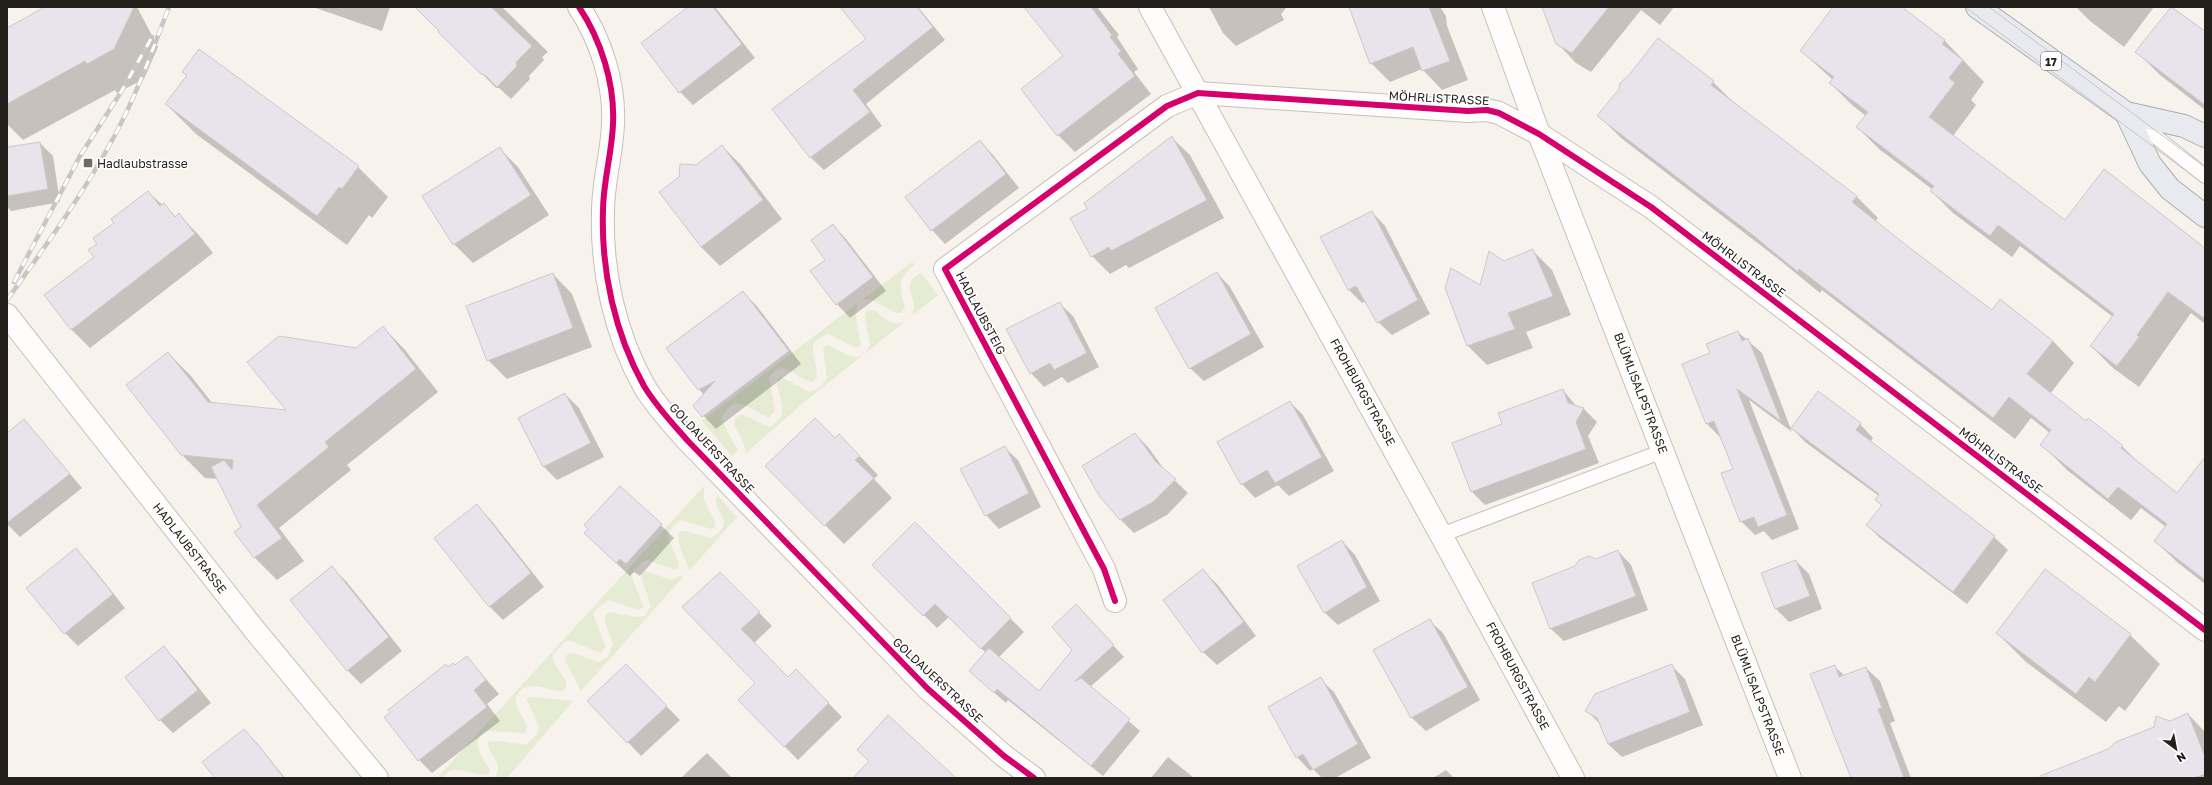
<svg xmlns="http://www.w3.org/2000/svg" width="2212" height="785" font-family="'Golos Text',sans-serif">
<rect width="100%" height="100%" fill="#f8f2ec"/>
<g fill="#e5ecd3">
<path d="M912,262L915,265C897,276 899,289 905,307L901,313C892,314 884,305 876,302C846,289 858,330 861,344L858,347H854L829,334C801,343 818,358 817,378L812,382C795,380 783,354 769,378L775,411L769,418L746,406L735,403L727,409L721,419L738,451L732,456L730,454L702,421Z"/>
<path d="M921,273L938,295L803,403L745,454C747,440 734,432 734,419L742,414L769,427C792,417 778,399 777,380L781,377L810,392L821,387L827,378L823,348L828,345C844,352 860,368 870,345L865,317L866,311L874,310C885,318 895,330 908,319C913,315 914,310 914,305C913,298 908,290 910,283C911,278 917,275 921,273Z"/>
<path d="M704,486V500L715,523V527L711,529L681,520L675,524L667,535L679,564L678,568L675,570L647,560L641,563L631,575L643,605L642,608L638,610L609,600L599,607L593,614L605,645L604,650L600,653L574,642L566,641C562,645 557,649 554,654C548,665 572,679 565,689L560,691C551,690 542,686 533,686C528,686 525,687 521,690C505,705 532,718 525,733L488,731C468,740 482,756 490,770L489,773C480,779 462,766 449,771L443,778H437Z"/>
<path d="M717,495L737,517L689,571C687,560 673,540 681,531H685L711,538C740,520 710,513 717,495Z"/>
<polygon points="646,571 672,580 682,575 683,577 581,691 565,660 566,655 573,653 598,662 608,657 613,643 605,622 605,616 609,612 637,617 645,616 651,606 642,580 642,574"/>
<path d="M531,697L573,701L507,778H494C506,764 487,756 488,742L498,741L526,745L537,734L539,727L527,700V698Z"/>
</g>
<g fill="#0003">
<polygon points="48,7 137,7 158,47 144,79 117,93 115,90 23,140 7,124 7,31"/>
<polygon points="313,7 390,7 382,31"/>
<polygon points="440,7 502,7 548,52 542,57 544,60 529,76 530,79 511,99 499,88 496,88 428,19"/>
<polygon points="690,7 715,7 755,58 693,105 680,92"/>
<polygon points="842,7 918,7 945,40 866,104 882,126 824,170 810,157 867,39"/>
<polygon points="1025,7 1097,7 1119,35 1117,37 1138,69 1134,72 1151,94 1075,152 1058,135 1064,57"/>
<polygon points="1209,7 1287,7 1281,14 1284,20 1236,46 1223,33"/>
<polygon points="1362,7 1440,7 1446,16 1447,26 1468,80 1442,90 1422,69 1390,82 1371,63"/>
<polygon points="1543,7 1674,7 1660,25 1641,10 1591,72 1576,63 1557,43"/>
<polygon points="1834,7 1900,7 1945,41 1984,82 1971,100 1976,105 1953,136 2066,222 2205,250 2205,324 2191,313 2139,387 2113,368 2091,346 2113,317 2020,246 2012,257 1953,213 1931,191 1933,190 1879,149 1857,127 1866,116 1852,105 1830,83 1833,80 1801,51"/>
<polygon points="2076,7 2154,7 2124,47 2090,21"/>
<polygon points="2172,7 2205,32 2205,110 2160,75 2137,52"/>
<polygon points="200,51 358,167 388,197 372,218 369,215 347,245 196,134 166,104 188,76"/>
<polygon points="1713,82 1735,104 1856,196 1878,218 1875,222 1992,311 2053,341 2074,363 2050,394 2086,422 2122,446 2142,466 2177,494 2205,458 2205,584 2177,562 2155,541 2166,527 2141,508 2131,520 2067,470 2041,444 2050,433 2031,418 2015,439 1822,290 1820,293 1777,258 1621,138 1599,116"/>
<polygon points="1172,138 1190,155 1224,218 1129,268 1126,265 1110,274 1092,256 1088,210"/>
<polygon points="980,141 993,155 1019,188 945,244 932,230"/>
<polygon points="40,143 53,156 60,202 11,211 7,207 7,148"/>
<polygon points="722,146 741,165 782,219 720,266 701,247 680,177"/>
<polygon points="499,148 518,167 549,215 473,263 454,244 423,197"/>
<polygon points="148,192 176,217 179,215 198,234 213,253 90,348 71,329 99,244 115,223"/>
<polygon points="1372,212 1385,226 1430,314 1392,335 1378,322 1366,301 1362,303 1349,290 1322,238"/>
<polygon points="833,225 846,239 886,291 850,318 837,304 812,271 827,260"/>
<polygon points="1533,251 1552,270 1571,315 1526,332 1533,348 1487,365 1468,346 1446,288 1480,286 1503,262"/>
<polygon points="1217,273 1230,287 1264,347 1204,381 1190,368"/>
<polygon points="553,274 572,294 592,347 507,379 488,360"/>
<polygon points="742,292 756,305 801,364 716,429 694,406 704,395 699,389"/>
<polygon points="1059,303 1073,316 1099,367 1068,383 1062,377 1044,387 1031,373"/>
<polygon points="383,327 405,350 438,392 347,465 351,470 279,528 304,561 277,580 255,558 235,532 243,527 218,479 205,478 182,455 168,353 191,376 213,404 288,411"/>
<polygon points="1738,332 1762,353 1792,432 1749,400 1799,529 1772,540 1764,531 1755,535 1741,521 1734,469 1721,436 1720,437 1706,423 1711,354"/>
<polygon points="1563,390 1577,407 1583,408 1597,422 1588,436 1599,463 1485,505 1472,492 1453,443 1503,424"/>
<polygon points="565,394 579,408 604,457 557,480 544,467 519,418"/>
<polygon points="1290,402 1303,415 1334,471 1289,496 1278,485 1255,498 1242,484"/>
<polygon points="24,420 82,488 20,537 7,524 7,434"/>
<polygon points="1860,424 1873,438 1870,442 1994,537 2008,550 1967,604 1880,538 1867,525 1882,506 1876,500 1879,496 1805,442 1792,428"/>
<polygon points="1135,434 1148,447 1166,472 1188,493 1167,515 1134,533 1120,519"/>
<polygon points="835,439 858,454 878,475 874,479 892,498 844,544 825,525"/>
<polygon points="1004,447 1018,460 1041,507 999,529 986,515"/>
<polygon points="477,506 490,519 544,587 503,620 489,606"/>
<polygon points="915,524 1024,632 999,657 1039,692 1073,650 1087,617 1124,657 1090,687 1140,731 1103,776 1008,700 1006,703 981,681 986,653 949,617 937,628 873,565"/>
<polygon points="661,525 674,538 640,576 634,572 630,576 599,547"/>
<polygon points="1342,541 1355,555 1380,601 1338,625 1324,612"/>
<polygon points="76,549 89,563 125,608 78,646 65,633"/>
<polygon points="1618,551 1631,565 1648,610 1564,641 1550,628 1595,560"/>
<polygon points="1796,561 1809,574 1822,609 1789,622 1776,609 1762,574"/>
<polygon points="332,568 346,581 402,651 361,684 347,670"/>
<polygon points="1203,571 1217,584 1256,636 1217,665 1203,652 1164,600"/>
<polygon points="720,573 772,626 754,643 789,678 796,670 842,717 798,760 739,700 756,683"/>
<polygon points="1429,620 1443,633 1480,700 1426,731 1412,718 1375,650"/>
<polygon points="1997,633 2130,635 2160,664 2125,711 2119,706 2106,722 2026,662"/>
<polygon points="164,648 177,661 211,703 173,733 160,720"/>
<polygon points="467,657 499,694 487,704 500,721 432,773 419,760 448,668 455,667"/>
<polygon points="626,665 680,720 641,756 589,701"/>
<polygon points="1671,665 1685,679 1703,725 1622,757 1608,744 1600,724 1586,710"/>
<polygon points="1834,666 1845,676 1866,668 1880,681 1895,721 1890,723 1911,778 1849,778 1852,777"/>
<polygon points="1320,679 1334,692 1371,758 1335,778 1322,778 1313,769 1310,771 1297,757 1269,707"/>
<polygon points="2188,714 2205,732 2205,778 2088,778 2108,750"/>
<polygon points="244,730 257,743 285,778 216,778"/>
<polygon points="707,753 732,778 681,778"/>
<polygon points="1168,757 1194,778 1151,778"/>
<polygon points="1446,770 1454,778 1433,778"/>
</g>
<g fill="#e9e3eb" stroke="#cdc9c9">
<polygon points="45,7 134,7 114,49 87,64 85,61 7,104 7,28"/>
<polygon points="415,7 491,7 532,46 516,62 517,66 497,87 485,75 481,74 439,33 438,30"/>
<polygon points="688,7 713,7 742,44 679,93 641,43"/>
<polygon points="840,7 917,7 933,27 853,90 870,112 810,158 772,109 866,39"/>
<polygon points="1024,7 1091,7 1112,35 1110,37 1121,51 1118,54 1135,76 1057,136 1021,89 1063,56"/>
<polygon points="1349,7 1429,7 1450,61 1422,71 1413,47 1370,64"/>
<polygon points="1542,7 1609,7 1572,53 1556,44"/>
<polygon points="1833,7 1902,7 1945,40 1942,44 1963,60 1949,78 1955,83 1929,117 2065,220 2104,169 2205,248 2205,319 2168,292 2137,335 2139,337 2117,366 2090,346 2114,314 1998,225 1990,236 1930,191 1934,186 1856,127 1868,112 1829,83 1834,77 1800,51"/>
<polygon points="2171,7 2205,31 2205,105 2135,52"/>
<polygon points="1658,38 1714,81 1711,85 1857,196 1852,202 1906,245 1992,310 2000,299 2053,341 2027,374 2086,421 2088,418 2106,432 2123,446 2121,448 2177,493 2205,457 2205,580 2154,541 2167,524 2118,487 2108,499 2044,448 2040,445 2051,430 2009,397 1993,418 1799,269 1798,272 1754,236 1597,116 1619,89 1620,83 1629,75"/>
<polygon points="199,49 359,166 342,189 339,187 317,216 165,104 187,75 182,72"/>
<polygon points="1172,136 1207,200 1111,251 1109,247 1091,257 1070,218 1087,209 1084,203"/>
<polygon points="980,140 1006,174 931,231 905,197"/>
<polygon points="40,142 48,189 7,196 7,147"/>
<polygon points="722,145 763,200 701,247 659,192 679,177 680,164 696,165"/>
<polygon points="500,147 531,195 453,245 422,196"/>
<polygon points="148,191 160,206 164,203 175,217 179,213 195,234 71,330 44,295 94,257 88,250 97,244 93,238 114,223 111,219"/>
<polygon points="1372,211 1418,300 1377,323 1356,286 1348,290 1320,237"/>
<polygon points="833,224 873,277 836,305 810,271 825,260 811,240"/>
<polygon points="1533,249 1553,296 1508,313 1515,329 1467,346 1445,288 1451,268 1480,285 1489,251 1504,261"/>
<polygon points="1217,272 1251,334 1189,369 1155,308"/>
<polygon points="553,273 573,328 487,361 466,306"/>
<polygon points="743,291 789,351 702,417 693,406 715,381 698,390 666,348"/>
<polygon points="1060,302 1087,353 1054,370 1050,363 1030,374 1006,329"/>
<polygon points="383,326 416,369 325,442 329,447 257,505 282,538 254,558 234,532 241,527 211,467 224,460 232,470 233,460 181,455 126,385 168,352 208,402 286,410 247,362 279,336 356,348"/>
<polygon points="1738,331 1742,341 1748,338 1781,421 1737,389 1787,515 1758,527 1754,517 1740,522 1721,473 1733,469 1714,421 1706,424 1682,364 1710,353 1706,344"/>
<polygon points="1563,389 1568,403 1584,408 1576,422 1586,449 1471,492 1452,443 1502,424 1498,413"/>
<polygon points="1818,391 1861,423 1856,430 1995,536 1953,592 1866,525 1882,505 1875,500 1879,494 1791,428"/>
<polygon points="565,393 591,443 543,467 518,418"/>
<polygon points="1290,401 1322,457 1275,483 1267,470 1241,485 1217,442"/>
<polygon points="815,418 835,438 839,434 860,456 855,460 874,478 824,526 765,466"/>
<polygon points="24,419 70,474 7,523 7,433"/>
<polygon points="1135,433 1156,462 1176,479 1153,502 1120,520 1100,497 1082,466"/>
<polygon points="1005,446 1029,493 985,516 960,469"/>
<polygon points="620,486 662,524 626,564 620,559 616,563 584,533 588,529 584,525"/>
<polygon points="477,504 531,573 489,607 434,538"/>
<polygon points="915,522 1011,618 981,649 935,604 923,616 872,565"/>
<polygon points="1342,540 1367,587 1324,613 1297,566"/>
<polygon points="76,548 113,594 64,634 26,588"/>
<polygon points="1618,550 1636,596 1550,629 1532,583 1575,566 1579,560 1589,556 1596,559"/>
<polygon points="1796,560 1810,596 1775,609 1761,573"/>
<polygon points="332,566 389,637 347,671 290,600"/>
<polygon points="1203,569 1244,622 1202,653 1163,600"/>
<polygon points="2045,569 2131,634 2095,682 2089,677 2076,694 1996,633"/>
<polygon points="720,572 760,612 741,629 788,677 796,669 829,703 784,747 738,700 755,683 682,607"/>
<polygon points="1076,604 1114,645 1074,682 1081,678 1130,719 1091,766 997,689 994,693 969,671 989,648 1039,691 1072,650 1052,627"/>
<polygon points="1430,619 1468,687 1411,718 1373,650"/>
<polygon points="164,646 198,690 159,721 125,677"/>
<polygon points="467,656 486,680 474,690 487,707 418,761 384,717 390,713 388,710 446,664 448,667 453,663 455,665"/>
<polygon points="626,664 667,706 627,743 587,701"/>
<polygon points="1672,664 1690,712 1608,744 1597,718 1585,711 1595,694"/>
<polygon points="1835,665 1839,677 1866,667 1882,708 1878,709 1904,778 1851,778 1810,674"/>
<polygon points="1321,677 1358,744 1313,770 1303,754 1296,758 1268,707"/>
<polygon points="2188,713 2205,757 2205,774 2194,778 2040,778 2040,776 2108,749 2116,742 2154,727 2156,716 2170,721"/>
<polygon points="888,715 916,741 956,778 853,778 869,761 857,750"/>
<polygon points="244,729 262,750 284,778 215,778 202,762"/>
</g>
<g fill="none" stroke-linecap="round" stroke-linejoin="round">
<defs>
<g id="service">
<polyline points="2131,117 2205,176"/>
<polyline points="1441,535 1663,451"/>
</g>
<g id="minor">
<path d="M579,7C601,40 615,84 613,124C612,153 603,182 603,211C601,271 615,334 644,386C656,406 672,423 687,440L928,689L1004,756L1034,778"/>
<polyline points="1150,7 1441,535 1573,778"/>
<polyline points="1493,7 1539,134 1790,778"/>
<polyline points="7,315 253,628 377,778"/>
<polyline points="1115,601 1104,569 945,269 1167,106 1198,93 1468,111 1487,110 1499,113 1539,134 1651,207 2205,630"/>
</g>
<g id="primary">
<polyline points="1977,7 2126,113 2184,126 2205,136"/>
<polyline points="2126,113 2150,164 2170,189 2205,216"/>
</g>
</defs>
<use href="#service" stroke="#c5c0bc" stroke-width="16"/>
<use href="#minor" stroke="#c5c0bc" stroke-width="24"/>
<use href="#primary" stroke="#acacb4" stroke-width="24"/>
<use href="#service" stroke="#fefdfc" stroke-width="14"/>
<use href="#minor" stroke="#fefdfc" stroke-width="22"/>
<use href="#primary" stroke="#e9eaef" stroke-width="22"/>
<g stroke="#c8c6c5" stroke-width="1">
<polyline points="1965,7 2205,185"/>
<polyline points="1989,7 2205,167"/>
</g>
<defs>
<g id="rail">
<polyline points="14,282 80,156 121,92 152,37"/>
<path d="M7,300C45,247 84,193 115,135C137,94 152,51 169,7"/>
</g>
</defs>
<use href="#rail" stroke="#c8c6c5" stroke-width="4.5"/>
<use href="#rail" stroke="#fff" stroke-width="3" stroke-dasharray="9" stroke-linecap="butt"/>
<defs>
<g id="cycleway">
<path d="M579,7C601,40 615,84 613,124C612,153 603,182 603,211C601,271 615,334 644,386C656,406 672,423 687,440L928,689L1004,756L1034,778"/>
<polyline points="1115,601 1104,569 945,269 1167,106 1198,93 1468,111 1487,110 1499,113 1539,134 1651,207 2205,630"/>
</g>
</defs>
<use href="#cycleway" stroke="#fff" stroke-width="8"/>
<use href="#cycleway" stroke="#d6006c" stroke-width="6"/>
</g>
<rect fill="#6e6964" stroke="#fff" stroke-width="1.5" x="83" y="158" width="10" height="10" rx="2"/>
<g text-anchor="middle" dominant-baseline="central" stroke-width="3" stroke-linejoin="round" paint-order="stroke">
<rect fill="#fff" stroke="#65625f" stroke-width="1" x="2041" y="52" width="20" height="18" rx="3"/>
<g font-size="11" font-weight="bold" fill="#231f1b">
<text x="2051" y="61">17</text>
</g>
<g font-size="12" fill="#231f1b" stroke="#fff">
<text transform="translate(1439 98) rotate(3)">MÖHRLISTRASSE</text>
<text transform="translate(1744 264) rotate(37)">MÖHRLISTRASSE</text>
<text transform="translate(981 313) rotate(62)">HADLAUBSTEIG</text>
<text transform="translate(1363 392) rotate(61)">FROHBURGSTRASSE</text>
<text transform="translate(1641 393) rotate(69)">BLÜMLISALPSTRASSE</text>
<text transform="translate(712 448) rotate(47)">GOLDAUERSTRASSE</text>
<text transform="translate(2001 460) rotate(37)">MÖHRLISTRASSE</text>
<text transform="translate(190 548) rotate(52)">HADLAUBSTRASSE</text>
<text transform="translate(1518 676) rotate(62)">FROHBURGSTRASSE</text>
<text transform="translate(938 680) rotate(43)">GOLDAUERSTRASSE</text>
<text transform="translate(1758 695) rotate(69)">BLÜMLISALPSTRASSE</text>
</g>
<g font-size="12" fill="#231f1b" stroke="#fff" text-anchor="start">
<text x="97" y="163">Hadlaubstrasse</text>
</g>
</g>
<rect width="2212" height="785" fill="none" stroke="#231f1b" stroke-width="16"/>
<g transform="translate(2176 749) rotate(148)" stroke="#ffffff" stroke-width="3" paint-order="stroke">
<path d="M0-3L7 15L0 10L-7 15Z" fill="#231f1b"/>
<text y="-6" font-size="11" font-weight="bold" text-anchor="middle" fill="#231f1b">N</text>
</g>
</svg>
